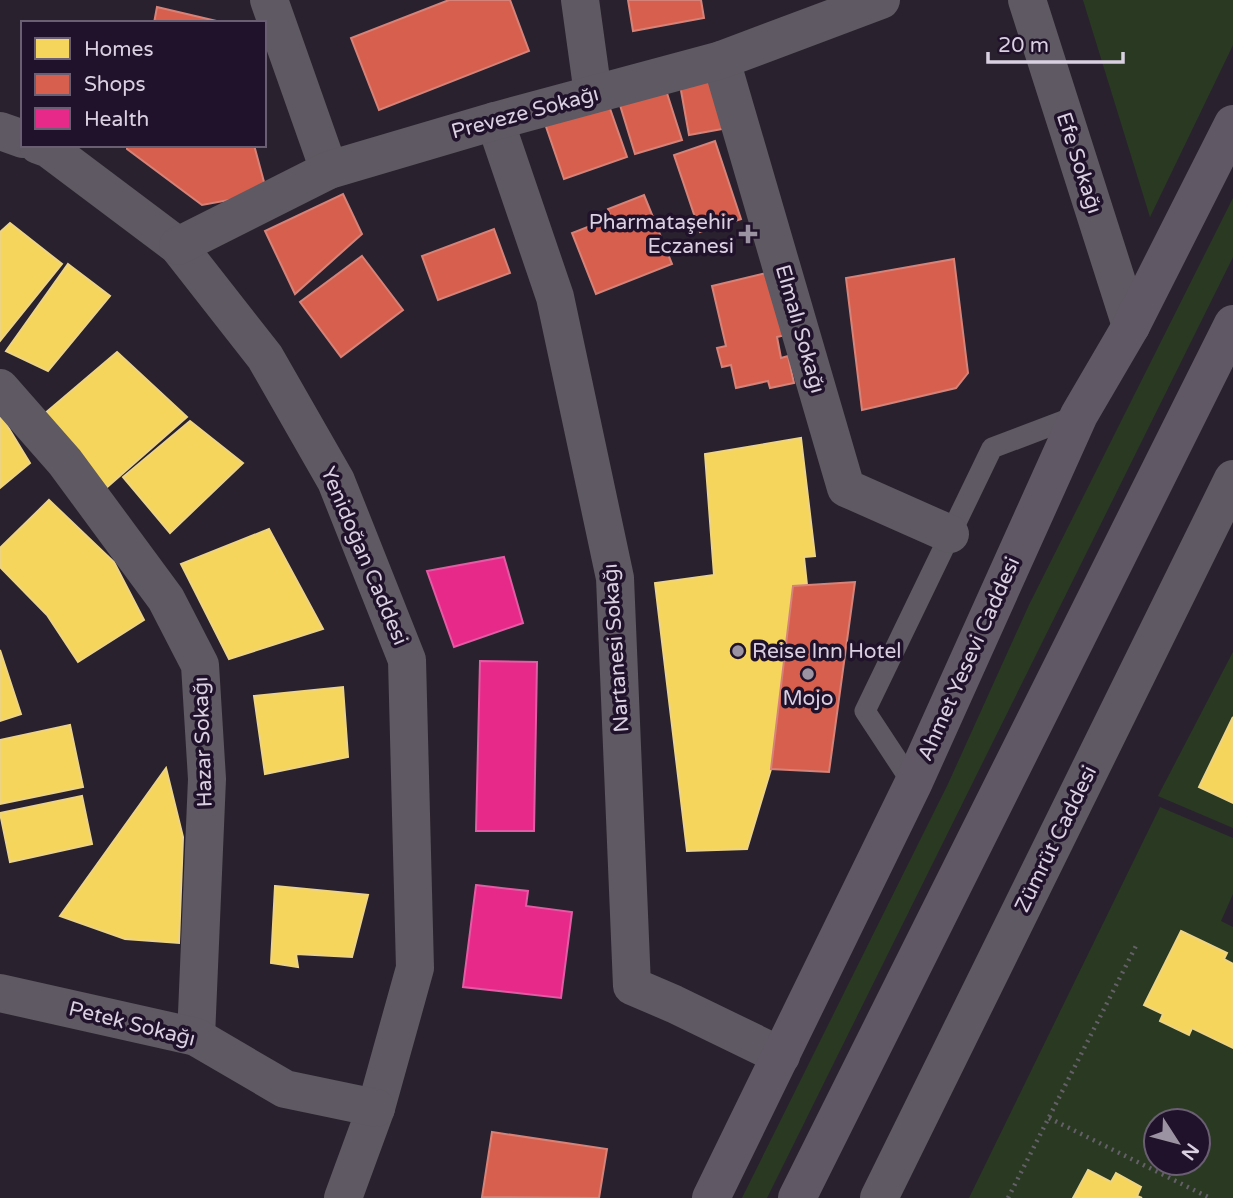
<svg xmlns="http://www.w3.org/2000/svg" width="1233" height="1198" font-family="'Varela Round',sans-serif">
<rect width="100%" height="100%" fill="#29222e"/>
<g fill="#2a3a22" fill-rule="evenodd">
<polygon points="1083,0 1233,0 1233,45 1150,217"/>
<polygon points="1233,198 1233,257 767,1198 742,1198 948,784 1029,605"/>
<polygon points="1233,652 1233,828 1158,796"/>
<path d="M1160,807L1233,838V894L1221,921L1233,927V1198H969ZM1156,1121H1198V1163H1156Z"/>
</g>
<g fill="#f6d55c" stroke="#edd484" stroke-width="2">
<polygon points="10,223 62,264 0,341 0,232"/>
<polygon points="68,264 110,296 48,371 6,351"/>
<polygon points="117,352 187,417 106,488 44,414"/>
<polygon points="0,414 30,463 0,488"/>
<polygon points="190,421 243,463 170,533 123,477"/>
<polygon points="801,438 815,556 804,557 807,585 793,586 771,769 747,849 687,851 655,583 714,575 705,454"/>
<polygon points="49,500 114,562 144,620 78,662 47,615 0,567 0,548"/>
<polygon points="269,529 323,629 229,659 181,564"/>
<polygon points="0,650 21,714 0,721"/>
<polygon points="343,687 348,757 265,774 254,696"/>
<polygon points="1233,717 1233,803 1199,787"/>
<polygon points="70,725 83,787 0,804 0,740"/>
<polygon points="166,768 183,837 179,943 125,939 60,916"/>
<polygon points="82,796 92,844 10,862 0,813"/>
<polygon points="275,886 368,895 352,957 296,954 298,967 271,963"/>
<polygon points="1181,931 1227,953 1224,959 1233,964 1233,1048 1192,1028 1189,1035 1160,1021 1163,1014 1144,1005"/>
<polygon points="1088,1170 1111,1182 1116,1173 1141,1187 1137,1196 1142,1198 1073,1198"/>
</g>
<g fill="#d6604d" stroke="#d78279" stroke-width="2">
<polygon points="449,0 510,0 529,51 379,110 351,38"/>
<polygon points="628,0 701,0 704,18 633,31"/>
<polygon points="157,7 225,23 154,23"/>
<polygon points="719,77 728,128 689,135 680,85"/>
<polygon points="665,87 682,140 635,154 619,102"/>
<polygon points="607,100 627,157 564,179 544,121"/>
<polygon points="715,141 741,219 700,232 674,155"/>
<polygon points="127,145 254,145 267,193 202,205 127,149"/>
<polygon points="343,194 362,234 295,294 265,231"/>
<polygon points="644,195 672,264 596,294 572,233 611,218 608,209"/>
<polygon points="494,229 510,273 438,300 422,256"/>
<polygon points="362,256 403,310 341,357 300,302"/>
<polygon points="954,259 968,373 956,388 862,410 846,278"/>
<polygon points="779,270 794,333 777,337 781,358 788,356 794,383 770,388 768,381 736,388 731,365 722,367 717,348 726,346 712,286"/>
<polygon points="855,582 829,772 771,769 793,586"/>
<polygon points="492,1132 607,1149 599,1198 482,1197"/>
</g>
<g fill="#e7298a" stroke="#e35ba4" stroke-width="2">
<polygon points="504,557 523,623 454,647 427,571"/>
<polygon points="480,661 537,662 534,831 476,831"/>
<polygon points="476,885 528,891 526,906 572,912 561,998 463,987"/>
</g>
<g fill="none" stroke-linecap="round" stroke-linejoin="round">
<g stroke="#645f68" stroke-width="4.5" stroke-dasharray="2 5" stroke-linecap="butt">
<polyline points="1049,1118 1210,1198"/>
<polyline points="1008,1198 1137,944"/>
</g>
<polyline stroke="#5e5962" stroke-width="21" points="913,784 865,711 992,448 1079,415"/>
<g stroke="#5e5962" stroke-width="38">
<polyline points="269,0 329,170"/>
<polyline points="580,0 593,94"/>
<polyline points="1027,0 1131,326"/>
<polyline points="721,60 846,488 950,534"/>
<polyline points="495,121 555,297 615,578 632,986 674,1004 781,1056"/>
<polyline points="0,131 23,139"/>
<polyline points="38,145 49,149 178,246 265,357 336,481 407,660 415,968 376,1108 343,1198"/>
<polyline points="178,246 329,170 495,121 721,60 881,0"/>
<polyline points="0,388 65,462 166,599 200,665 207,779 196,1037"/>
<polyline points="0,993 196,1037 285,1089 376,1108"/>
<polyline points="879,1198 1233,479"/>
</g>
<g stroke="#605965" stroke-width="38">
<polyline points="711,1198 913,784 1079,415 1131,326 1233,124"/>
<polyline points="797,1198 1233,324"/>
</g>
</g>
<g fill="#9b93a2" stroke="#20122a" stroke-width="2.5">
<path d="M744.5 223.5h7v7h7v7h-7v7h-7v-7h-7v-7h7z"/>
<circle cx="738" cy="651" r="7"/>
<circle cx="808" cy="674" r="7"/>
</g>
<g text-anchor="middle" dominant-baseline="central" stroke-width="7" stroke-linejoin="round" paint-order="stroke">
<g font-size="21" fill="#d9d0e1" stroke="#20122a">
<text transform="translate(525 113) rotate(-15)">Preveze Sokağı</text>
<text transform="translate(1079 163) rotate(72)">Efe Sokağı</text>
<text transform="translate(800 329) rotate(74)">Elmalı Sokağı</text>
<text transform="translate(364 556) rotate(67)">Yenidoğan Caddesi</text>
<text transform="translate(616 648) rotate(-94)">Nartanesi Sokağı</text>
<text transform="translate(969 659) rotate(-66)">Ahmet Yesevi Caddesi</text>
<text transform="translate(203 742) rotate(-92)">Hazar Sokağı</text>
<text transform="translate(1056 839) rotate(-64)">Zümrüt Caddesi</text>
<text transform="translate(132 1024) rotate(14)">Petek Sokağı</text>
</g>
<g font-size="21" fill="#d9d0e1" stroke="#20122a" text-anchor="end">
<text x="734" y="222">Pharmataşehir<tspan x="734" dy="24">Eczanesi</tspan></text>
<text x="752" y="651" text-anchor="start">Reise Inn Hotel</text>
<text x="808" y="698" text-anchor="middle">Mojo</text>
</g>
</g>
<rect x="21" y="21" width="245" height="126" fill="#20122a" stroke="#6a5e73" stroke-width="2"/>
<rect x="35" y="38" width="35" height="21" fill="#f6d55c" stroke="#6a5e73" stroke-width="2"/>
<text x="84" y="56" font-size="21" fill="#d9d0e1">Homes</text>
<rect x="35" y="74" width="35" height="21" fill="#d6604d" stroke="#6a5e73" stroke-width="2"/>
<text x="84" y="91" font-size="21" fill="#d9d0e1">Shops</text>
<rect x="35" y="108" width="35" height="21" fill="#e7298a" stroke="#6a5e73" stroke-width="2"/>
<text x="84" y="126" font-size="21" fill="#d9d0e1">Health</text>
<g transform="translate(1177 1142) rotate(126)"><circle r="33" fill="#20122a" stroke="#6a5e73" stroke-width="2"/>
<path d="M0-5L12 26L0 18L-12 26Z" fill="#9b93a2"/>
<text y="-10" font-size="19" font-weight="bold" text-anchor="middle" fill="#d9d0e1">N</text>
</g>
<path d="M988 52v10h135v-10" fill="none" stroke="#d9d0e1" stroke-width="3.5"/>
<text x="998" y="52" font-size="21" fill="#d9d0e1" stroke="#20122a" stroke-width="5" paint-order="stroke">20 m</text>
</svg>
